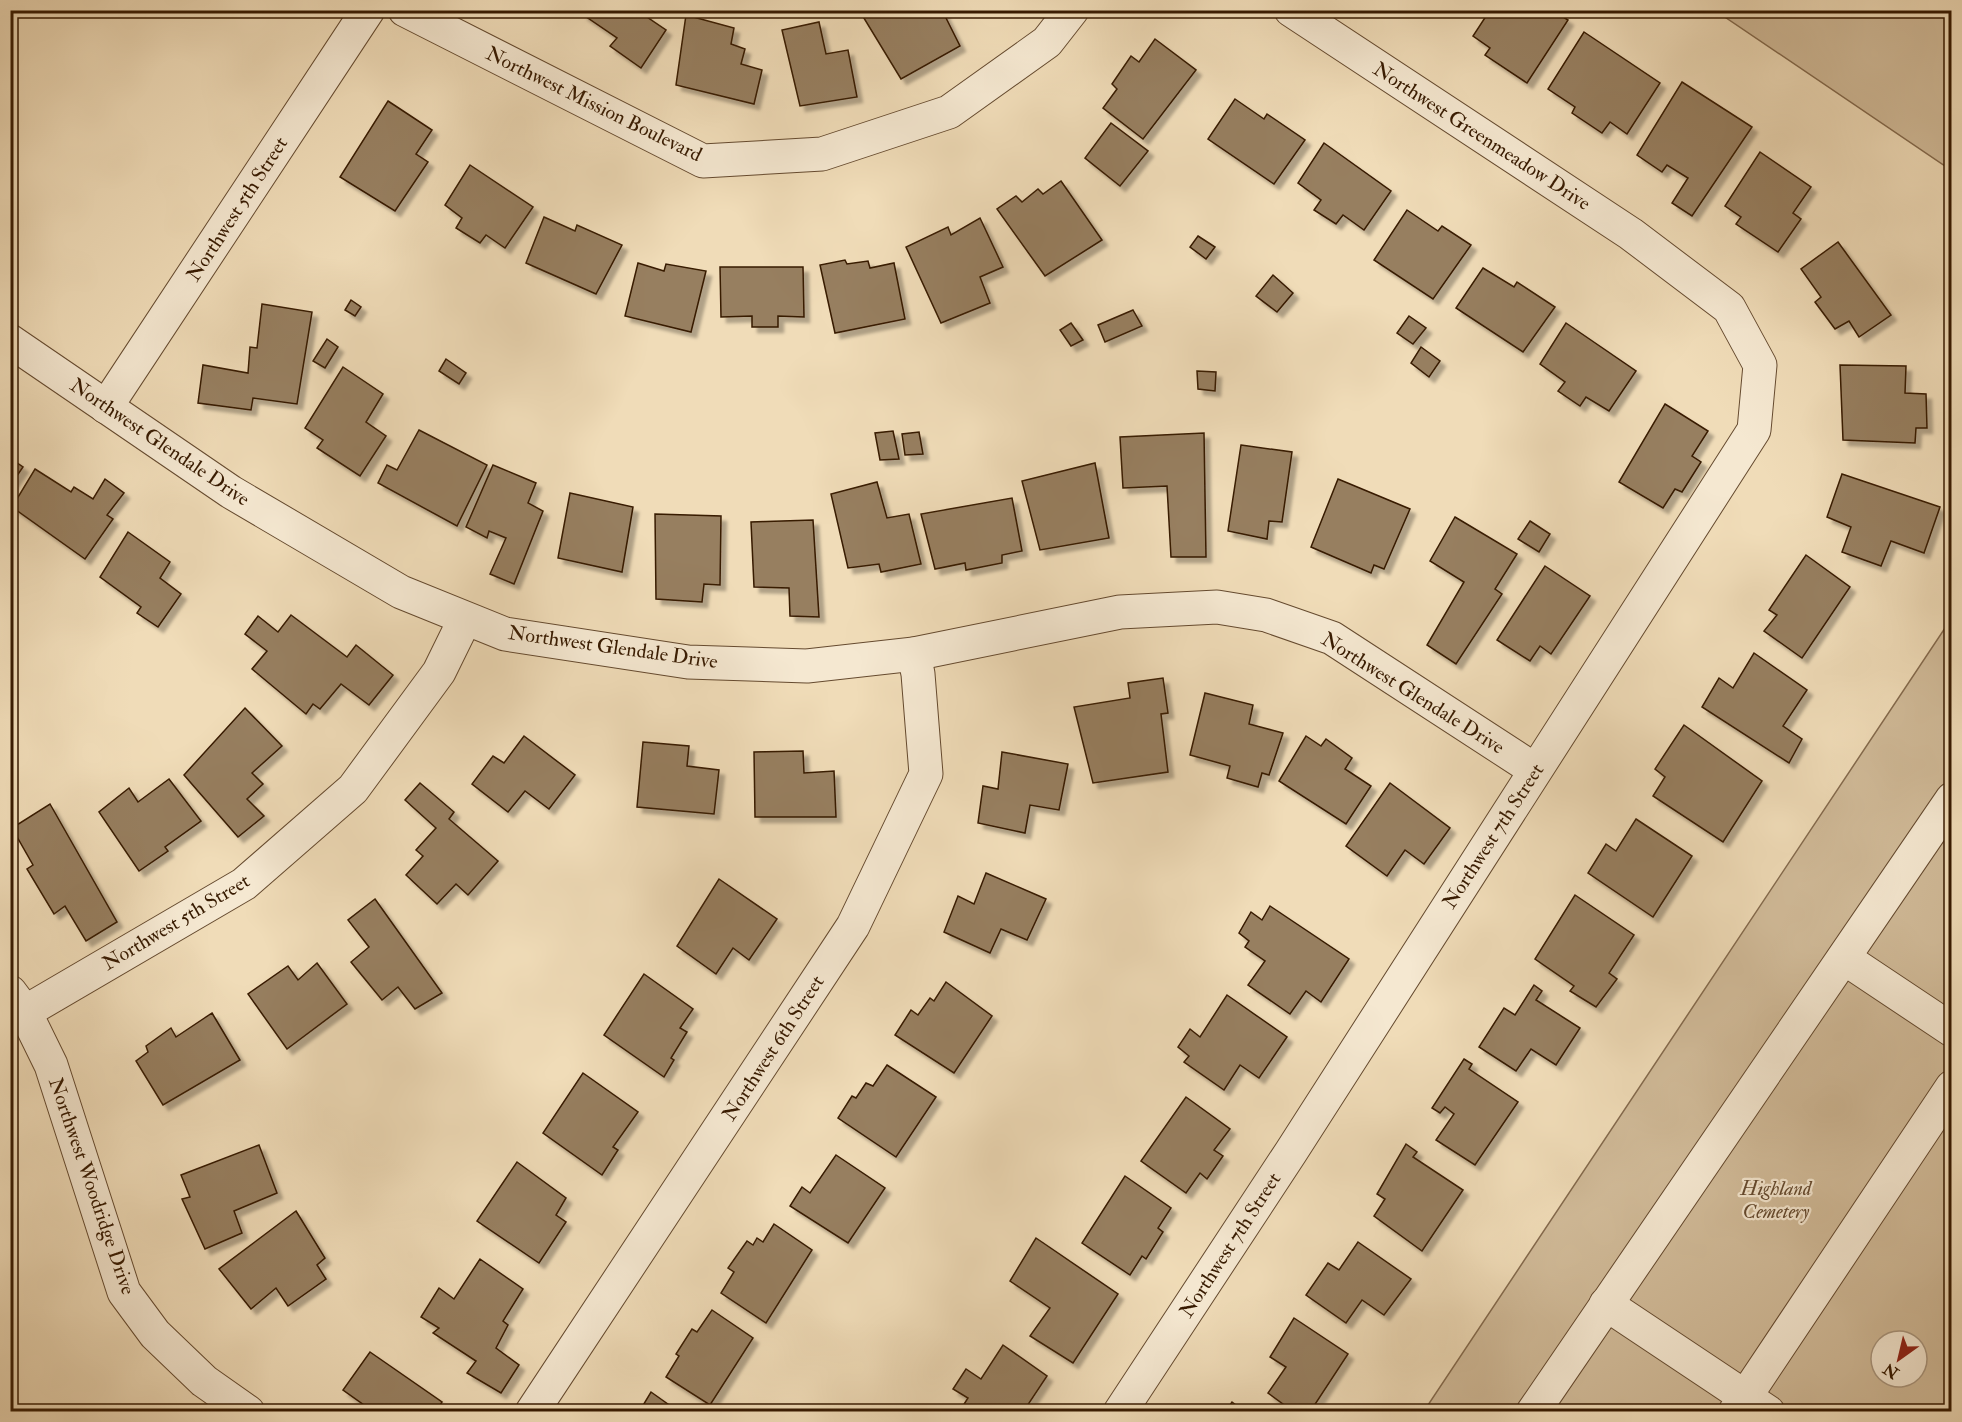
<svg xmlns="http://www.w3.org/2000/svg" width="1962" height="1422" font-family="'IM FELL Double Pica',serif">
<defs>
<filter id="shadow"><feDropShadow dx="5.5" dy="5.5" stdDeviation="1.5" flood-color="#0004"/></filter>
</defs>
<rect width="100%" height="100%" fill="#f0dcb8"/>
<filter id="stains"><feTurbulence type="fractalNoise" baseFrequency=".00333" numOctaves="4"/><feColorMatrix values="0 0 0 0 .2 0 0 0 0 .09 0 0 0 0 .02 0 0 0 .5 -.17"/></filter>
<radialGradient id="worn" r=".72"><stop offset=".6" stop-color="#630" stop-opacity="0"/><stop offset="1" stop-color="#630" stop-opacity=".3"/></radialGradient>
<g fill="#d1bb99" stroke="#846a4d" stroke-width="1.5" fill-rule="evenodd">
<polygon points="1716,11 1951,11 1951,170"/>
<path d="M1951,619V1411H1424ZM1881,1341H1917V1377H1881Z"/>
</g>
<g fill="#977f60" stroke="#371a01" stroke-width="1.5" filter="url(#shadow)">
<polygon points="584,10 647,10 644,15 666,30 641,68 610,46 617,38 582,14"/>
<polygon points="859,10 942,10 960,46 901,79"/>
<polygon points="1490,10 1552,10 1568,20 1527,83 1485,55 1490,48 1473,36"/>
<polygon points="686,15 734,28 731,44 745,49 741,64 762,70 754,104 676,85"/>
<polygon points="819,22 826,54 848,50 857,97 800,106 782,30"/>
<polygon points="1584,32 1660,83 1627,134 1610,122 1602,133 1572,113 1575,107 1548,89"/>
<polygon points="1155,39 1196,70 1143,139 1103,108 1117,89 1112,84 1131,56 1139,62"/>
<polygon points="1682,82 1752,127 1692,216 1672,203 1688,178 1667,165 1662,172 1637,155"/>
<polygon points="1235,99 1264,119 1267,114 1305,140 1274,184 1208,139"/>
<polygon points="388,101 432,130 416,154 428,162 395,211 340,177"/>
<polygon points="1111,123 1148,151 1120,186 1085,158"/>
<polygon points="1324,143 1391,191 1364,230 1343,215 1336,224 1314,210 1321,200 1298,183"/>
<polygon points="1760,152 1811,187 1793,213 1801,219 1778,252 1736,224 1741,217 1725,206"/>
<polygon points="470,165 533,207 505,248 486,235 480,243 456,228 462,218 445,205"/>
<polygon points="1061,181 1102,240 1045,276 997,209 1016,196 1022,202 1038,189 1043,194"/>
<polygon points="1407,210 1438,231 1442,226 1471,245 1433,299 1374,260"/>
<polygon points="544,217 575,231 577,225 622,245 596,294 526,263"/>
<polygon points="980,218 1003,267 980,277 990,303 941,323 906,247 948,227 951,235"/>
<polygon points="1198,236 1215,247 1206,259 1190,247"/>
<polygon points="1838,242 1891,315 1859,337 1849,321 1835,329 1815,302 1821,297 1801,269"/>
<polygon points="845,260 847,264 868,261 870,268 894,263 905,319 835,333 820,265"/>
<polygon points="638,263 664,271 666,264 706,271 691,332 625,316"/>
<polygon points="720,267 803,267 804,317 778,316 778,327 752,327 752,316 721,317"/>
<polygon points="1483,268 1514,287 1517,282 1555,307 1523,352 1456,308"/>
<polygon points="1273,275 1293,293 1277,312 1256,296"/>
<polygon points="351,300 361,307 355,316 345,310"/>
<polygon points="262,304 312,312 297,404 253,398 251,410 198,403 203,365 248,373 250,347 257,348"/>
<polygon points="1133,310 1142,326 1105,342 1098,325"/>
<polygon points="1409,316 1426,328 1413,344 1397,333"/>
<polygon points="1071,323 1083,340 1071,346 1060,330"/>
<polygon points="1566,323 1636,371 1609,411 1586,397 1580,406 1558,391 1565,382 1540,364"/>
<polygon points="327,339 338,347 325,368 313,361"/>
<polygon points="1421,347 1440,361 1429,377 1411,363"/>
<polygon points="446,359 466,373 459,384 439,371"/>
<polygon points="1840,365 1906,366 1905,393 1926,394 1927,428 1916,428 1915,443 1843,440"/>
<polygon points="343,367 383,394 366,422 386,436 360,476 317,448 323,440 305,428"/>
<polygon points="1197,371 1216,372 1215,391 1198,389"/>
<polygon points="1665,404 1708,431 1692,456 1701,462 1682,492 1675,489 1663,508 1619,482"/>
<polygon points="419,430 487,465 457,526 378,483 387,465 397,470"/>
<polygon points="893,431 899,459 880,460 875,433"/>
<polygon points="919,432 923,454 905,455 902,434"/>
<polygon points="1204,433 1206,557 1171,557 1167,486 1123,488 1120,437"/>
<polygon points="1241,445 1292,452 1282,522 1269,521 1267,539 1228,531"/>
<polygon points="10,458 23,467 10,486"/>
<polygon points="1095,463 1109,538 1040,550 1022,481"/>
<polygon points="493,465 536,483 528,503 543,511 514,584 490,574 506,538 489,531 487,538 466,527"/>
<polygon points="35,469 71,492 74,487 93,499 105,479 124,493 107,515 113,519 85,559 12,507"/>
<polygon points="1842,474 1940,507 1924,553 1891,541 1881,566 1842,552 1851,527 1827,517"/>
<polygon points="1338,479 1410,509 1384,569 1374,565 1371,573 1311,547"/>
<polygon points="877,482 887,518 909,514 921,564 881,572 879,564 848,568 831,494"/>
<polygon points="570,493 633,507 622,572 558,558"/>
<polygon points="1012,498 1022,551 1002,555 1002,563 966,570 965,563 935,569 921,514"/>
<polygon points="655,514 721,516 720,585 704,584 702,602 656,599"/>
<polygon points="1455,517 1517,554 1495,589 1502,594 1456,664 1427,645 1464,582 1430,561"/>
<polygon points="813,520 819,617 790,616 789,588 754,587 751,522"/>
<polygon points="1530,521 1550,534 1539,552 1518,539"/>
<polygon points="128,532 170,562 160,578 181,594 158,627 137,613 141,607 100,577"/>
<polygon points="1806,555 1850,587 1802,658 1764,631 1777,615 1769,610"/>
<polygon points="1545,566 1590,596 1551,654 1540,646 1530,661 1497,640"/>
<polygon points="291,615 347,657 356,645 393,675 369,705 341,684 320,709 313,704 306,714 252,669 267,651 245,634 258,616 278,632"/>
<polygon points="1754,653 1807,690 1783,726 1802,739 1789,763 1702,707 1719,678 1733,688"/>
<polygon points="1163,678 1168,713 1161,714 1168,772 1093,783 1074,707 1130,698 1128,683"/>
<polygon points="1205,693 1253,705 1249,724 1283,733 1269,775 1262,773 1258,787 1227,778 1230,766 1190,755"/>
<polygon points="245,708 282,746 252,773 263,784 247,799 264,816 238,837 184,775"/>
<polygon points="1684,725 1762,781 1723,842 1653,796 1665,777 1655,769"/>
<polygon points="524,736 575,775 549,809 525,791 508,812 472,784 493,756 504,763"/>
<polygon points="1306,736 1321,746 1326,739 1352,758 1345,769 1371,786 1346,824 1279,781"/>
<polygon points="643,742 689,746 687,766 719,770 714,814 637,807"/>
<polygon points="803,751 804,773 834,771 836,817 755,817 754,752"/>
<polygon points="1002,752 1068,764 1059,810 1030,805 1025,833 978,823 983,786 998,789"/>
<polygon points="169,779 201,821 165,847 168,851 139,871 99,812 129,788 138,802"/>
<polygon points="420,783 454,812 449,819 498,861 468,895 456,884 437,904 406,875 423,856 416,850 436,828 405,800"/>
<polygon points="1390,783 1450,828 1424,864 1405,850 1387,876 1346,846"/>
<polygon points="50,804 117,922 86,941 65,906 54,914 27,869 33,865 12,828"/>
<polygon points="1636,819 1692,856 1653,917 1588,873 1606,844 1616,851"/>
<polygon points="986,873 1046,899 1027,940 1001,929 990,953 944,932 958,896 974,904"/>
<polygon points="719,879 777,919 749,960 733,948 716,974 677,946"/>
<polygon points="1575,895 1634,935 1609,973 1617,979 1596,1007 1570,991 1574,986 1535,959"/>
<polygon points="375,899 442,993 415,1009 398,987 382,1000 351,962 369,947 348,920"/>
<polygon points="1270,906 1349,959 1321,1002 1306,991 1290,1014 1248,985 1265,961 1245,947 1249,941 1239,933 1251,912 1262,920"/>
<polygon points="317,963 347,1004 287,1049 248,994 288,966 298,980"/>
<polygon points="644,974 693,1009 680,1028 687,1032 671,1058 674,1060 664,1077 604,1035"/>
<polygon points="946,982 992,1016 954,1073 895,1035 911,1010 918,1015 930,998 934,1001"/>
<polygon points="1534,985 1542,991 1536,1000 1580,1028 1556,1065 1531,1049 1516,1071 1479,1047 1504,1008 1515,1015"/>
<polygon points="1227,995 1287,1037 1259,1078 1240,1065 1224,1090 1184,1062 1189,1056 1178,1047 1190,1029 1200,1037"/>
<polygon points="212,1013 240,1060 163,1105 136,1061 148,1052 146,1046 171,1028 176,1037"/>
<polygon points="1464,1059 1472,1064 1469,1069 1518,1102 1475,1165 1436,1140 1454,1114 1445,1107 1440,1113 1432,1108"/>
<polygon points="887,1065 936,1097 896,1157 838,1118 852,1096 856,1098 866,1083 873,1086"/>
<polygon points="583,1073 638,1112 613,1147 618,1150 602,1175 543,1133"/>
<polygon points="1186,1097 1230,1129 1214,1150 1223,1156 1207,1179 1200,1173 1186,1193 1141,1161"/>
<polygon points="1406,1144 1417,1152 1413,1157 1463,1190 1422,1251 1374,1216 1385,1199 1377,1194"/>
<polygon points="259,1145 277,1193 234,1211 242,1233 205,1249 182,1199 190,1197 181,1175"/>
<polygon points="836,1155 885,1188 848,1243 790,1206 802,1187 810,1193"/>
<polygon points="517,1162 566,1198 556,1215 566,1222 539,1263 477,1221"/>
<polygon points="1125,1176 1171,1208 1158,1228 1163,1232 1146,1259 1142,1256 1130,1275 1082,1243"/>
<polygon points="296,1211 325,1258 317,1265 326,1279 288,1306 276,1288 251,1309 219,1269"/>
<polygon points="774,1224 812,1250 766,1323 721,1293 734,1272 728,1268 747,1241 753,1245 757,1238 763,1242"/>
<polygon points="1036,1238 1118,1294 1073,1363 1030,1336 1050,1308 1010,1281"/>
<polygon points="1358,1242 1411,1279 1384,1315 1362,1300 1346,1323 1306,1295 1328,1263 1339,1270"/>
<polygon points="480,1259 523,1289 503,1321 508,1325 496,1348 519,1365 501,1393 467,1373 476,1361 433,1333 439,1328 421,1317 439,1288 454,1299"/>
<polygon points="712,1310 753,1338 710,1405 666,1377 679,1356 676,1354 692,1329 697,1332"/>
<polygon points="1294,1318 1348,1354 1310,1412 1294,1412 1268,1393 1286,1367 1270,1357"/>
<polygon points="1003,1345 1047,1376 1027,1406 1035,1412 959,1412 968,1398 953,1389 966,1369 981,1379"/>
<polygon points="370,1352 442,1402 436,1412 374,1412 343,1390"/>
<polygon points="651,1392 679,1412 639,1412"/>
<polygon points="1232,1402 1245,1412 1225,1412"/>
</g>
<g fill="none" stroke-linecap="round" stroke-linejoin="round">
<defs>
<g id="minor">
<polyline points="405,10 703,161 822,154 949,112 1047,42 1072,10"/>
<polyline points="10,341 231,492 401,592 505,634 688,662 807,666 914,654 1120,612 1217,607 1266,615 1332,638 1535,770"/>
<polyline points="106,407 368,10"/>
<polyline points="1844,958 1952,1030"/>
<polyline points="10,992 25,1012 51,1065 124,1292 155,1334 204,1381 248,1412"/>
<polyline points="25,1012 244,884 353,789 439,672 465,619"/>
<polyline points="1606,1304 1768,1412"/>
<polyline points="532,1412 853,926 926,774 918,674 914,654"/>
<polyline points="1120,1412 1291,1152 1754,430 1760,365 1729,308 1631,234 1291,10"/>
<polyline points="1533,1412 1952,799"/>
<polyline points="1735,1412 1952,1087"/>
</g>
</defs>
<use href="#minor" stroke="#654a2f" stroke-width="35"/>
<use href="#minor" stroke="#f5e8d1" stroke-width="33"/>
</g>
<g text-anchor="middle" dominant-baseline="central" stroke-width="4.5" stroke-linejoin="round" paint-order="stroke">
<g font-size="20" fill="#371a01" stroke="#f5e8d1">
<text transform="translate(594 104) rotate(26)">Northwest Mission Boulevard</text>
<text transform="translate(1482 136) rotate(33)">Northwest Greenmeadow Drive</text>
<text transform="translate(237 209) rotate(-57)">Northwest 5th Street</text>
<text transform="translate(160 442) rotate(34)">Northwest Glendale Drive</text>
<text transform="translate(613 647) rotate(8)">Northwest Glendale Drive</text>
<text transform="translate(1413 693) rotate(32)">Northwest Glendale Drive</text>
<text transform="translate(1493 836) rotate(-57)">Northwest 7th Street</text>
<text transform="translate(176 922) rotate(-31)">Northwest 5th Street</text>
<text transform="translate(773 1048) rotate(-57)">Northwest 6th Street</text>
<text transform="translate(92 1186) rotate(71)">Northwest Woodridge Drive</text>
<text transform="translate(1230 1245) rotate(-57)">Northwest 7th Street</text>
</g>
<g font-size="20" font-style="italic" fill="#654a2f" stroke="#f5e8d1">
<text x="1776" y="1188">Highland<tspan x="1776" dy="23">Cemetery</tspan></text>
</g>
</g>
<rect width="1962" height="1422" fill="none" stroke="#f0dcb8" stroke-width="36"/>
<rect x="12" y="12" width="1938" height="1398" fill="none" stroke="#371a01" stroke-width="3"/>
<rect x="18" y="18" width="1926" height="1386" fill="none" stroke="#371a01" stroke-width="1.5"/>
<g transform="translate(1899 1359) rotate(214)"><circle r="28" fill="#f5e8d1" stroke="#a9967e" stroke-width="1.5"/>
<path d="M0-4.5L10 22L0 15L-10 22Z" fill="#8f2418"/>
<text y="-9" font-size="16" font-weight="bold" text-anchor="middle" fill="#371a01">N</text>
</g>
<rect width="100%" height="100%" filter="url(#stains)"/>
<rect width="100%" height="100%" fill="url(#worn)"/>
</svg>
